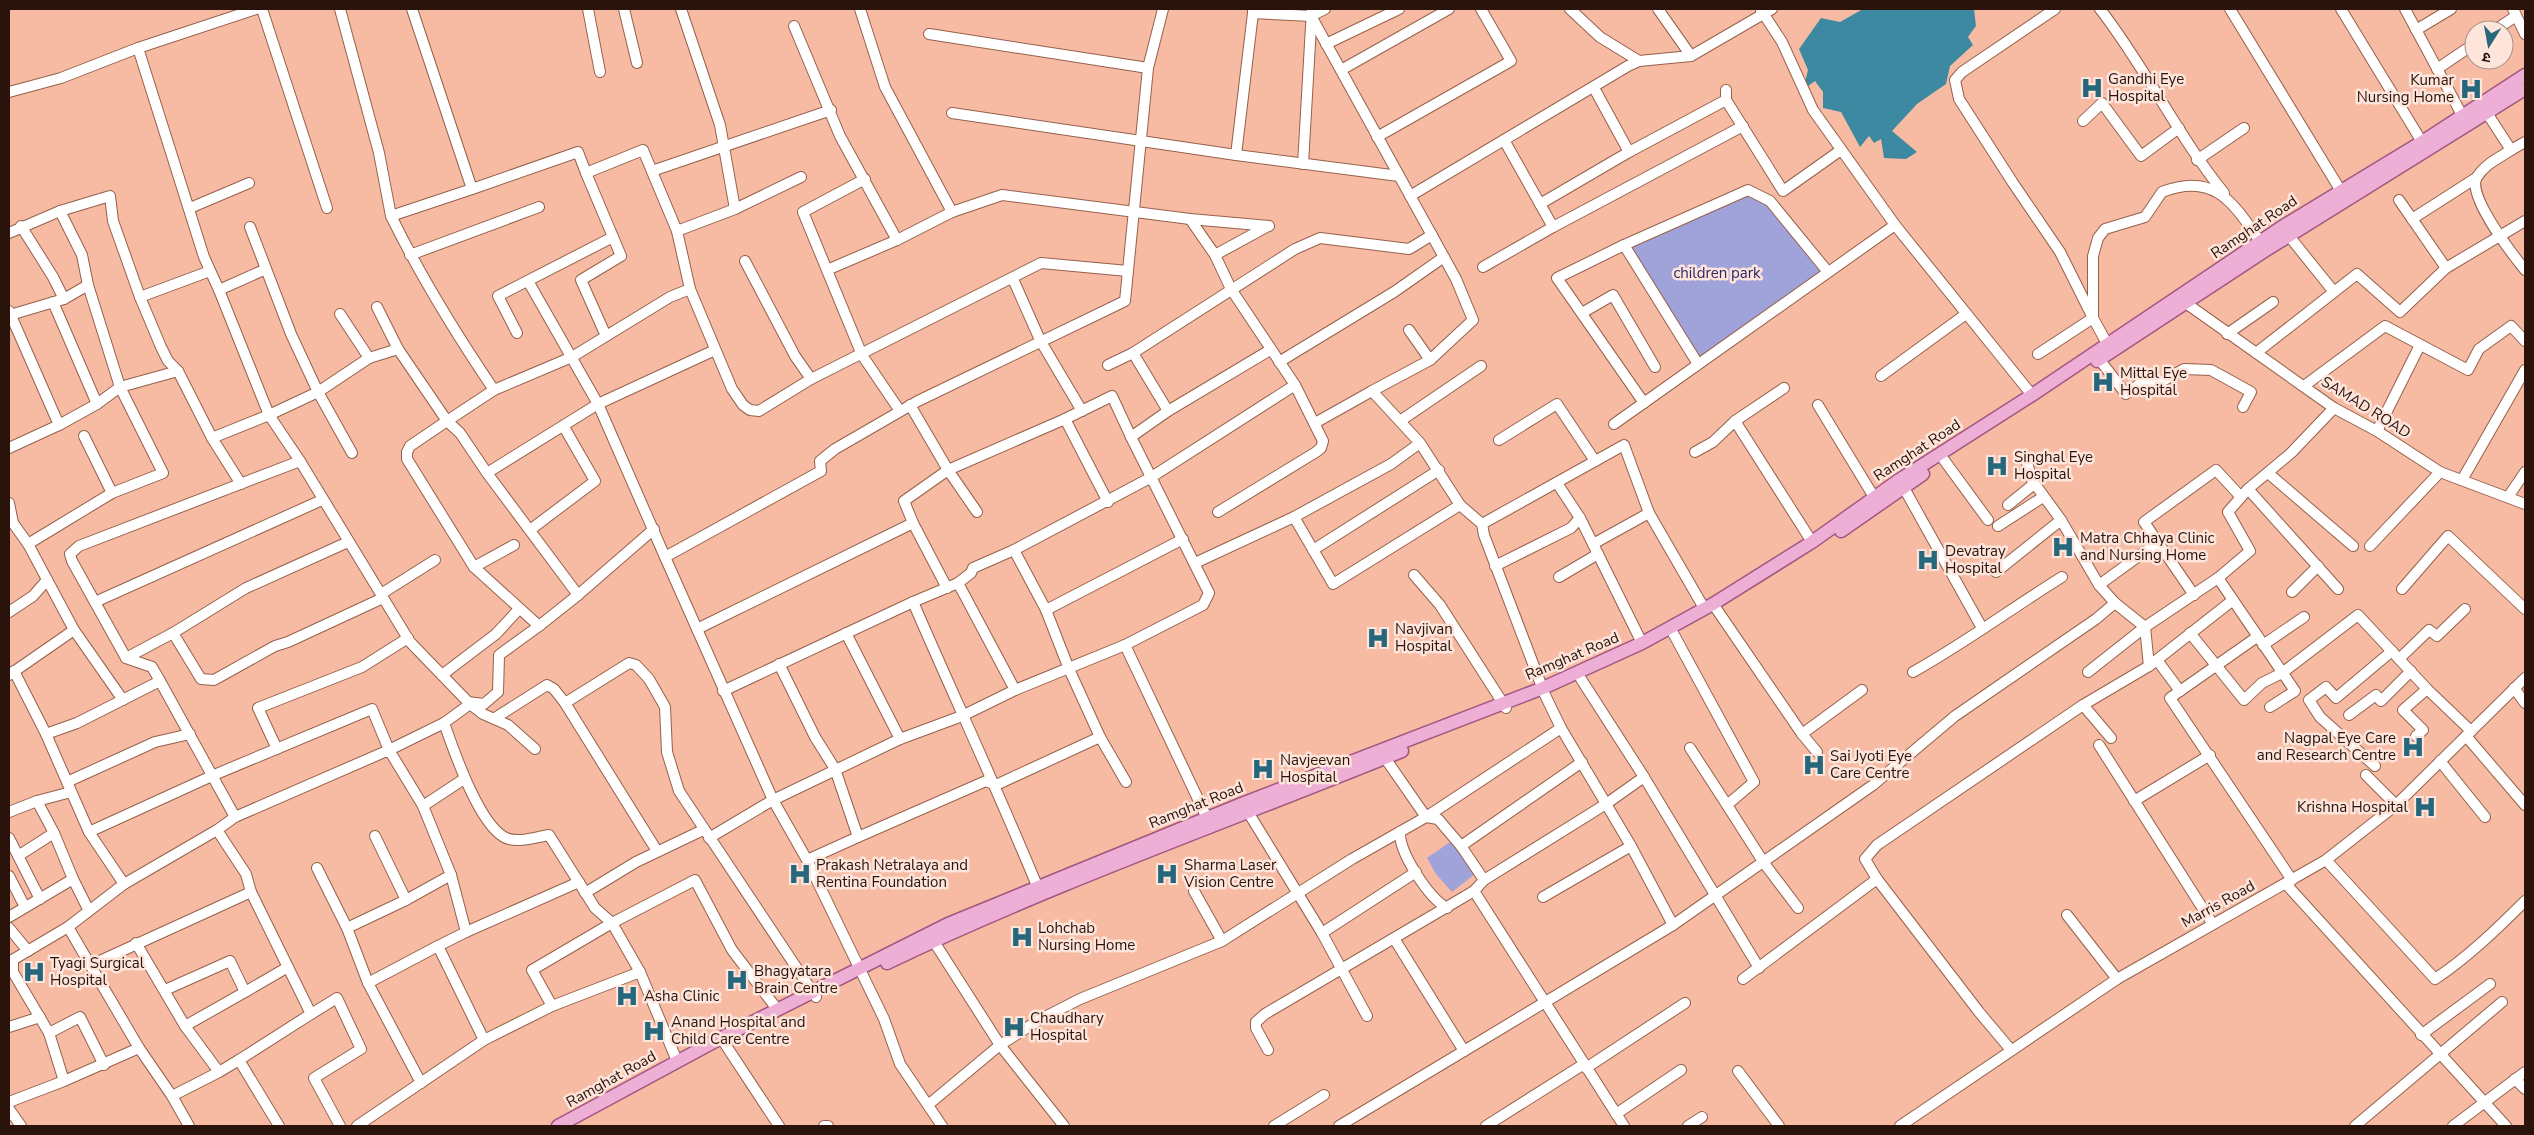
<svg xmlns="http://www.w3.org/2000/svg" width="2534" height="1135" font-family="'Nunito Sans','Noto Sans Devanagari',sans-serif">
<rect width="100%" height="100%" fill="#f7bba3"/>
<g fill="#a0a2da">
<polygon points="1742,193 1770,201 1828,272 1698,364 1624,245"/>
<polygon points="1456,838 1475,874 1452,892 1436,874 1427,858"/>
</g>
<polygon fill="#3e89a2" points="1863,9 1974,9 1976,26 1968,37 1973,45 1950,66 1946,84 1917,104 1892,131 1917,152 1906,159 1884,158 1881,139 1874,143 1869,136 1860,147 1841,112 1823,108 1823,92 1815,81 1808,86 1805,82 1808,70 1799,49 1821,18 1840,22"/>
<g fill="none" stroke-linecap="round" stroke-linejoin="round">
<defs>
<g id="minor">
<polyline points="262,9 327,208"/>
<polyline points="340,9 379,153 391,216"/>
<polyline points="412,9 472,189 578,152 586,173 643,150 677,231 690,289 732,389 743,405 750,410 759,411 811,379 1041,263 1128,271"/>
<polyline points="588,9 600,72"/>
<polyline points="624,9 637,63"/>
<polyline points="860,9 885,87 952,212"/>
<polyline points="1253,9 1253,13 1311,16 1456,279 1473,320 1430,360 1372,391 1420,443 1460,505 1333,584 1294,517 1391,464 1420,443"/>
<polyline points="1570,9 1600,37 1639,61"/>
<polyline points="1658,9 1691,56"/>
<path d="M2100,9C2146,68 2177,135 2224,193"/>
<polyline points="2230,9 2344,196"/>
<polyline points="2341,9 2422,142"/>
<polyline points="2405,9 2462,115"/>
<polyline points="2513,9 2525,34"/>
<polyline points="1761,10 1782,42 1813,110 1895,225"/>
<polyline points="1311,16 1325,9"/>
<polyline points="794,26 840,136 897,240"/>
<polyline points="2416,30 2451,9"/>
<polyline points="2495,30 2516,16"/>
<polyline points="929,34 1148,68"/>
<polyline points="1326,44 1399,9"/>
<polyline points="138,48 204,257 219,290 269,415 300,461 410,642 470,704 483,714 508,725 535,749"/>
<polyline points="2437,69 2474,44"/>
<polyline points="1341,70 1449,9"/>
<polyline points="1726,90 1726,100 1783,191 1841,150"/>
<polyline points="9,92 61,78 138,48 256,9"/>
<polyline points="952,113 1236,155 1399,176"/>
<path d="M2487,113L2511,150C2499,158 2485,164 2477,177C2466,195 2513,255 2525,270"/>
<polyline points="2083,121 2102,103 2141,156 2179,128"/>
<polyline points="1377,137 1511,61 1481,9"/>
<polyline points="1504,140 1553,227"/>
<polyline points="2511,150 2525,142"/>
<polyline points="1629,152 1726,100"/>
<polyline points="1236,155 1253,13"/>
<polyline points="2197,160 2244,128"/>
<polyline points="1303,164 1312,9"/>
<polyline points="652,171 831,110"/>
<polyline points="586,173 621,256 581,280 606,336"/>
<polyline points="865,179 803,212 862,355 900,411"/>
<path d="M472,189L391,216C421,277 456,334 494,390"/>
<polyline points="1410,196 1628,66 1639,61 1691,56 1772,9"/>
<polyline points="2399,200 2446,268"/>
<polyline points="1540,204 1629,152 1594,88"/>
<polyline points="190,208 249,183"/>
<polyline points="735,209 801,177"/>
<polyline points="60,211 82,255 88,285 120,387 163,473 112,493 28,544 74,630 123,700"/>
<polyline points="1190,219 1215,255 1231,289 1295,385 1323,441 1321,448 1316,452 1218,512"/>
<polyline points="2412,219 2476,178"/>
<polyline points="21,226 53,277 64,299"/>
<polyline points="677,231 735,209 720,125 681,9"/>
<polyline points="9,233 60,211 110,196 113,221 140,297"/>
<polyline points="2289,236 2334,292 2357,274 2400,312 2446,268 2525,221"/>
<polyline points="1624,245 1557,278 1644,403"/>
<polyline points="410,255 539,207"/>
<polyline points="1215,255 1268,226"/>
<polyline points="745,261 795,356 811,379"/>
<polyline points="1483,267 1553,227 1743,126"/>
<polyline points="827,270 897,240 952,212 1002,195 1190,219 1269,226"/>
<polyline points="210,271 140,297 161,347 168,361 178,371 212,438 241,484"/>
<polyline points="1013,279 1040,340 1082,411"/>
<polyline points="528,281 598,404 665,557 821,471 820,461 835,449 918,401 1125,301 1148,68 1163,9"/>
<polyline points="690,289 670,297 572,357 494,390 447,421 460,433 487,473 598,404 715,350"/>
<polyline points="219,290 266,269"/>
<polyline points="2180,299 2334,408 2377,431 2440,472 2525,504"/>
<polyline points="53,302 97,404"/>
<polyline points="377,307 398,349 447,421 410,446 407,452 407,459 474,567 539,626 578,595 487,473"/>
<polyline points="9,311 59,425"/>
<polyline points="1582,313 1613,295 1655,367"/>
<polyline points="340,314 369,358"/>
<polyline points="10,315 64,299 88,285"/>
<polyline points="1409,330 1430,360"/>
<polyline points="517,333 498,296 613,237"/>
<polyline points="2227,334 2273,302"/>
<path d="M2111,351L2093,318V256L2098,238L2105,229L2145,217L2162,192C2218,170 2236,208 2264,247"/>
<polyline points="1133,353 1295,249 1320,238 1409,249 1432,235"/>
<polyline points="2256,353 2334,292"/>
<polyline points="2038,354 2093,318 2060,252 2013,183 1959,99 1955,80 1962,72 2055,9"/>
<polyline points="2099,359 2126,394 2149,377 2154,386 2184,369 2211,370 2251,392 2243,407"/>
<polyline points="1279,362 1394,292 1444,257"/>
<polyline points="1698,364 1624,245 1748,190 1770,201 1828,272"/>
<polyline points="1108,365 1133,353 1168,411 1270,350"/>
<polyline points="1881,376 1966,314"/>
<polyline points="2304,386 2385,326 2468,370 2479,349 2511,326 2525,341"/>
<polyline points="1784,388 1735,421 1812,542"/>
<polyline points="910,405 948,470 977,512"/>
<polyline points="1818,405 1877,502"/>
<polyline points="1168,411 1131,437 1209,593 1203,605 1125,645 1207,818"/>
<polyline points="1065,419 1108,502"/>
<polyline points="1400,421 1481,366"/>
<polyline points="1315,423 1372,391"/>
<polyline points="1614,424 1895,225 2032,395"/>
<polyline points="2377,431 2420,345"/>
<polyline points="84,436 112,493"/>
<polyline points="212,438 269,415 318,392 291,334 250,227"/>
<polyline points="1499,440 1557,404 1595,461"/>
<polyline points="9,448 59,425 97,404 120,387 178,371"/>
<polyline points="1695,452 1713,442 1735,421"/>
<polyline points="352,453 318,392 369,358 398,349"/>
<polyline points="1944,460 1988,520"/>
<polyline points="2268,473 2353,546"/>
<polyline points="2462,480 2525,370"/>
<polyline points="1557,483 1580,518"/>
<polyline points="1904,488 1982,628"/>
<polyline points="2248,489 2291,453 2334,408"/>
<polyline points="2508,497 2525,472"/>
<polyline points="9,503 13,523 28,544"/>
<polyline points="1460,505 1482,524 1484,535 1545,695 1561,728 1631,846 1543,897"/>
<polyline points="2008,505 2034,484"/>
<polyline points="913,523 947,588"/>
<polyline points="1482,524 1624,445 1649,513 1704,608"/>
<polyline points="1998,526 2043,497"/>
<polyline points="530,530 595,481 564,427"/>
<polyline points="2370,546 2440,472"/>
<polyline points="1313,550 1439,470"/>
<polyline points="665,557 773,800 807,860 884,1019 900,1064 942,1126"/>
<polyline points="1195,563 1294,517"/>
<polyline points="1495,566 1571,528 1580,518 1593,544"/>
<polyline points="474,567 514,545"/>
<polyline points="1996,572 2061,520"/>
<polyline points="1414,575 1440,605 1506,708"/>
<polyline points="1559,577 1598,554"/>
<polyline points="958,583 971,573 973,568 1014,550"/>
<polyline points="2099,585 2158,542"/>
<polyline points="2402,589 2448,536 2525,609"/>
<polyline points="2292,592 2318,566"/>
<polyline points="381,594 435,560"/>
<polyline points="578,595 654,529"/>
<polyline points="2194,595 2144,522 2216,470 2241,497"/>
<polyline points="95,602 322,500"/>
<polyline points="913,602 958,583 1015,690"/>
<polyline points="1713,604 1802,734 1817,752"/>
<polyline points="1046,610 1183,539"/>
<polyline points="9,612 33,596 47,580"/>
<polyline points="697,629 913,523 904,501 948,470 1065,419 1112,396 1131,437"/>
<polyline points="173,633 201,679 214,680 275,646 288,642 383,598"/>
<polyline points="846,633 900,739"/>
<polyline points="1673,633 1754,782 1727,805 1764,863 1798,908"/>
<polyline points="2190,633 2244,700 2262,683 2282,673 2358,615 2427,689 2471,731"/>
<polyline points="2257,637 2170,698 2292,880"/>
<polyline points="1642,643 1593,544 1649,513"/>
<polyline points="2263,645 2304,617"/>
<polyline points="126,658 173,633 246,588 348,542"/>
<polyline points="2399,659 2429,630 2437,636 2465,609"/>
<polyline points="2157,660 2180,691"/>
<polyline points="779,664 815,737 835,769 858,837 986,781 996,785 1100,737"/>
<polyline points="2149,666 2145,627 2218,578"/>
<polyline points="14,671 46,734"/>
<path d="M1913,672C1965,643 2012,608 2062,577"/>
<polyline points="2088,672 2145,627 2115,603"/>
<polyline points="9,675 74,630"/>
<polyline points="442,675 496,634 519,609"/>
<polyline points="1581,679 1644,777 1759,968"/>
<polyline points="160,681 152,667 126,658 72,561 70,554 79,546 300,461"/>
<polyline points="2514,688 2525,703"/>
<path d="M723,691L913,602C955,699 1000,795 1040,893"/>
<polyline points="467,702 484,704 498,692 499,655 539,626"/>
<polyline points="2083,705 2111,738"/>
<polyline points="2270,707 2295,691 2218,578 2250,551 2228,512 2248,489 2338,589"/>
<polyline points="2349,715 2376,695 2381,701 2411,671"/>
<polyline points="495,718 547,685 554,689 565,703"/>
<path d="M444,723C454,751 478,822 504,837C516,844 536,837 549,835L595,908L612,923L640,972L677,1061"/>
<polyline points="1802,734 1862,690"/>
<polyline points="2416,736 2423,730 2403,710 2427,689"/>
<polyline points="2466,736 2525,805"/>
<polyline points="2099,745 2212,923"/>
<polyline points="1690,748 1727,805"/>
<polyline points="277,749 258,708 362,667 408,638"/>
<polyline points="2440,761 2485,817"/>
<polyline points="1582,762 1461,846 1484,880 1474,891 1624,1126"/>
<polyline points="2375,766 2320,717 2309,700 2326,687 2336,698 2392,651"/>
<polyline points="2366,775 2396,805"/>
<polyline points="67,782 155,742 190,734"/>
<polyline points="1126,782 1100,737 1069,669 1046,610 1014,550 1150,478 1295,385"/>
<polyline points="2134,801 2210,755"/>
<polyline points="423,806 464,779"/>
<polyline points="9,812 37,801"/>
<polyline points="1248,812 1322,933 1367,1016"/>
<polyline points="1426,817 1561,728"/>
<polyline points="1426,817 1438,819 1461,846"/>
<polyline points="217,830 246,874 251,892 311,1014 239,1060 279,1126"/>
<polyline points="89,832 214,775 372,709 389,750 444,723 470,704"/>
<path d="M1400,832C1399,853 1429,898 1447,908"/>
<polyline points="9,838 40,899"/>
<polyline points="709,838 773,800 900,739 962,716 1015,690 1125,645"/>
<polyline points="657,851 565,703 629,663 636,665 649,679 665,707 667,752 679,791 816,997"/>
<polyline points="18,856 54,833"/>
<polyline points="807,860 858,837"/>
<path d="M2326,860L2435,979C2468,957 2497,929 2525,901"/>
<polyline points="317,868 347,928 368,983 421,1083"/>
<polyline points="9,876 25,907"/>
<polyline points="73,879 88,909"/>
<polyline points="1484,880 1606,804 1644,777"/>
<polyline points="124,884 217,830 235,817 389,750 423,806 451,875 466,932 438,946 484,1040 552,1006 640,972"/>
<polyline points="2286,884 2506,1126"/>
<polyline points="1194,891 1222,941 1352,859 1426,817 1385,758"/>
<polyline points="585,893 636,862 703,830"/>
<polyline points="406,900 451,875"/>
<polyline points="2067,915 2117,979"/>
<polyline points="9,917 73,879 54,833 37,801 71,792"/>
<polyline points="1673,925 1873,785 1955,716 2096,619 2115,603 2099,585 2061,520 2032,480 2025,456"/>
<polyline points="68,927 139,1048 172,1096 189,1126"/>
<polyline points="9,928 28,951"/>
<polyline points="347,928 406,900 375,836"/>
<polyline points="466,932 579,882"/>
<polyline points="1322,933 1416,872"/>
<polyline points="931,937 1000,1045 1064,1126"/>
<polyline points="1395,940 1464,1051 1673,925 1631,846"/>
<polyline points="136,943 185,1026 219,1072 172,1096"/>
<polyline points="13,960 13,972 49,1033 64,1081 139,1048"/>
<polyline points="9,962 68,927 124,884 89,832 46,734 77,723 160,681 235,817"/>
<polyline points="91,965 251,892"/>
<polyline points="1743,979 1877,879"/>
<polyline points="368,983 438,946"/>
<polyline points="165,990 230,961 245,992 185,1026"/>
<polyline points="245,992 288,967"/>
<polyline points="552,1006 532,970 612,923 695,880 732,950 777,1009"/>
<polyline points="311,1014 337,998 361,1049 314,1078 340,1126"/>
<polyline points="9,1027 40,1017"/>
<polyline points="49,1033 80,1017 104,1065"/>
<polyline points="2421,1035 2490,984"/>
<polyline points="725,1044 779,1126"/>
<polyline points="1268,1050 1256,1028 1256,1022 1265,1014 1474,891"/>
<polyline points="2011,1050 1979,1012 1877,879 1865,859 1877,845 2083,705 2149,666 2233,600"/>
<polyline points="1586,1068 1685,1003"/>
<polyline points="1738,1071 1779,1126"/>
<polyline points="219,1072 239,1060"/>
<polyline points="2515,1079 2525,1089"/>
<polyline points="9,1102 64,1081"/>
<polyline points="928,1105 1000,1045 1039,1020 1080,999 1222,941"/>
<polyline points="9,1109 21,1126"/>
<polyline points="1616,1114 1681,1070"/>
<polyline points="357,1126 484,1040"/>
<polyline points="824,1126 828,1126"/>
<polyline points="1274,1126 1324,1095"/>
<polyline points="1339,1126 1464,1051"/>
<polyline points="1486,1126 1584,1064"/>
<polyline points="1688,1126 1702,1117"/>
<polyline points="1900,1126 2117,979 2326,860 2396,805 2525,678"/>
<polyline points="2355,1126 2502,1002"/>
<polyline points="2453,1126 2525,1072"/>
</g>
<g id="major">
<polyline points="2097,361 2266,250 2525,89"/>
<polyline points="1841,531 1923,474"/>
<path d="M887,963C1054,883 1230,821 1402,751"/>
<polyline points="558,1126 721,1038 948,924 1244,803 1543,688 1642,643 1713,604 1812,542 1899,480 2032,395 2282,227 2422,142 2525,75"/>
</g>
</defs>
<use href="#minor" stroke="#96604b" stroke-width="12"/>
<use href="#major" stroke="#a1567f" stroke-width="15"/>
<use href="#minor" stroke="#fff" stroke-width="10"/>
<use href="#major" stroke="#eeafd7" stroke-width="12"/>
</g>
<defs>
<symbol id="hospital-bare" viewBox="-9 -9 18 18"><path d="M-5-5h3v3.5h4V-5h3V5h-3V1.5h-4V5h-3Z" fill="#27677b" stroke="#fee5db" stroke-width="2.5" paint-order="stroke"/></symbol>
</defs>
<g fill-rule="evenodd">
<use href="#hospital-bare" x="2076" y="72" width="32" height="32"/>
<use href="#hospital-bare" x="2455" y="73" width="32" height="32"/>
<use href="#hospital-bare" x="2087" y="366" width="32" height="32"/>
<use href="#hospital-bare" x="1981" y="450" width="32" height="32"/>
<use href="#hospital-bare" x="2047" y="531" width="32" height="32"/>
<use href="#hospital-bare" x="1912" y="544" width="32" height="32"/>
<use href="#hospital-bare" x="1362" y="622" width="32" height="32"/>
<use href="#hospital-bare" x="2397" y="731" width="32" height="32"/>
<use href="#hospital-bare" x="1798" y="749" width="32" height="32"/>
<use href="#hospital-bare" x="1247" y="753" width="32" height="32"/>
<use href="#hospital-bare" x="2409" y="791" width="32" height="32"/>
<use href="#hospital-bare" x="784" y="858" width="32" height="32"/>
<use href="#hospital-bare" x="1151" y="858" width="32" height="32"/>
<use href="#hospital-bare" x="1006" y="921" width="32" height="32"/>
<use href="#hospital-bare" x="18" y="956" width="32" height="32"/>
<use href="#hospital-bare" x="721" y="964" width="32" height="32"/>
<use href="#hospital-bare" x="611" y="980" width="32" height="32"/>
<use href="#hospital-bare" x="998" y="1011" width="32" height="32"/>
<use href="#hospital-bare" x="638" y="1015" width="32" height="32"/>
</g>
<g text-anchor="middle" dominant-baseline="central" stroke-width="5" stroke-linejoin="round" paint-order="stroke">
<g font-size="15" fill="#29130b" stroke="#fee5db" text-anchor="start">
<text x="2108" y="79">Gandhi Eye<tspan x="2108" dy="17">Hospital</tspan></text>
<text x="2454" y="80" text-anchor="end">Kumar<tspan x="2454" dy="17">Nursing Home</tspan></text>
<text x="2120" y="373">Mittal Eye<tspan x="2120" dy="17">Hospital</tspan></text>
<text x="2014" y="457">Singhal Eye<tspan x="2014" dy="17">Hospital</tspan></text>
<text x="2080" y="538">Matra Chhaya Clinic<tspan x="2080" dy="17">and Nursing Home</tspan></text>
<text x="1945" y="551">Devatray<tspan x="1945" dy="17">Hospital</tspan></text>
<text x="1395" y="629">Navjivan<tspan x="1395" dy="17">Hospital</tspan></text>
<text x="2396" y="738" text-anchor="end">Nagpal Eye Care<tspan x="2396" dy="17">and Research Centre</tspan></text>
<text x="1830" y="756">Sai Jyoti Eye<tspan x="1830" dy="17">Care Centre</tspan></text>
<text x="1280" y="760">Navjeevan<tspan x="1280" dy="17">Hospital</tspan></text>
<text x="2408" y="807" text-anchor="end">Krishna Hospital</text>
<text x="816" y="865">Prakash Netralaya and<tspan x="816" dy="17">Rentina Foundation</tspan></text>
<text x="1184" y="865">Sharma Laser<tspan x="1184" dy="17">Vision Centre</tspan></text>
<text x="1038" y="928">Lohchab<tspan x="1038" dy="17">Nursing Home</tspan></text>
<text x="50" y="963">Tyagi Surgical<tspan x="50" dy="17">Hospital</tspan></text>
<text x="754" y="971">Bhagyatara<tspan x="754" dy="17">Brain Centre</tspan></text>
<text x="644" y="996">Asha Clinic</text>
<text x="1030" y="1018">Chaudhary<tspan x="1030" dy="17">Hospital</tspan></text>
<text x="671" y="1022">Anand Hospital and<tspan x="671" dy="17">Child Care Centre</tspan></text>
</g>
<g font-size="15" fill="#29130b" stroke="#fee5db">
<text transform="translate(2254 227) rotate(-34)">Ramghat Road</text>
<text transform="translate(2366 407) rotate(32)">SAMAD ROAD</text>
<text transform="translate(1917 450) rotate(-33)">Ramghat Road</text>
<text transform="translate(1572 656) rotate(-23)">Ramghat Road</text>
<text transform="translate(1196 805) rotate(-22)">Ramghat Road</text>
<text transform="translate(2218 904) rotate(-29)">Marris Road</text>
<text transform="translate(611 1079) rotate(-29)">Ramghat Road</text>
</g>
<g font-size="15" fill="#2c2568" stroke="#fee5db">
<text x="1717" y="273">children park</text>
</g>
</g>
<rect width="2534" height="1135" fill="none" stroke="#29130b" stroke-width="20"/>
<g transform="translate(2489 45) rotate(191)"><circle r="24" fill="#fee5db" stroke="#a99188"/>
<path d="M0-4L9 19L0 12L-9 19Z" fill="#27677b"/>
<text y="-8" font-size="14" font-weight="bold" text-anchor="middle" fill="#29130b">उ</text>
</g>
</svg>
